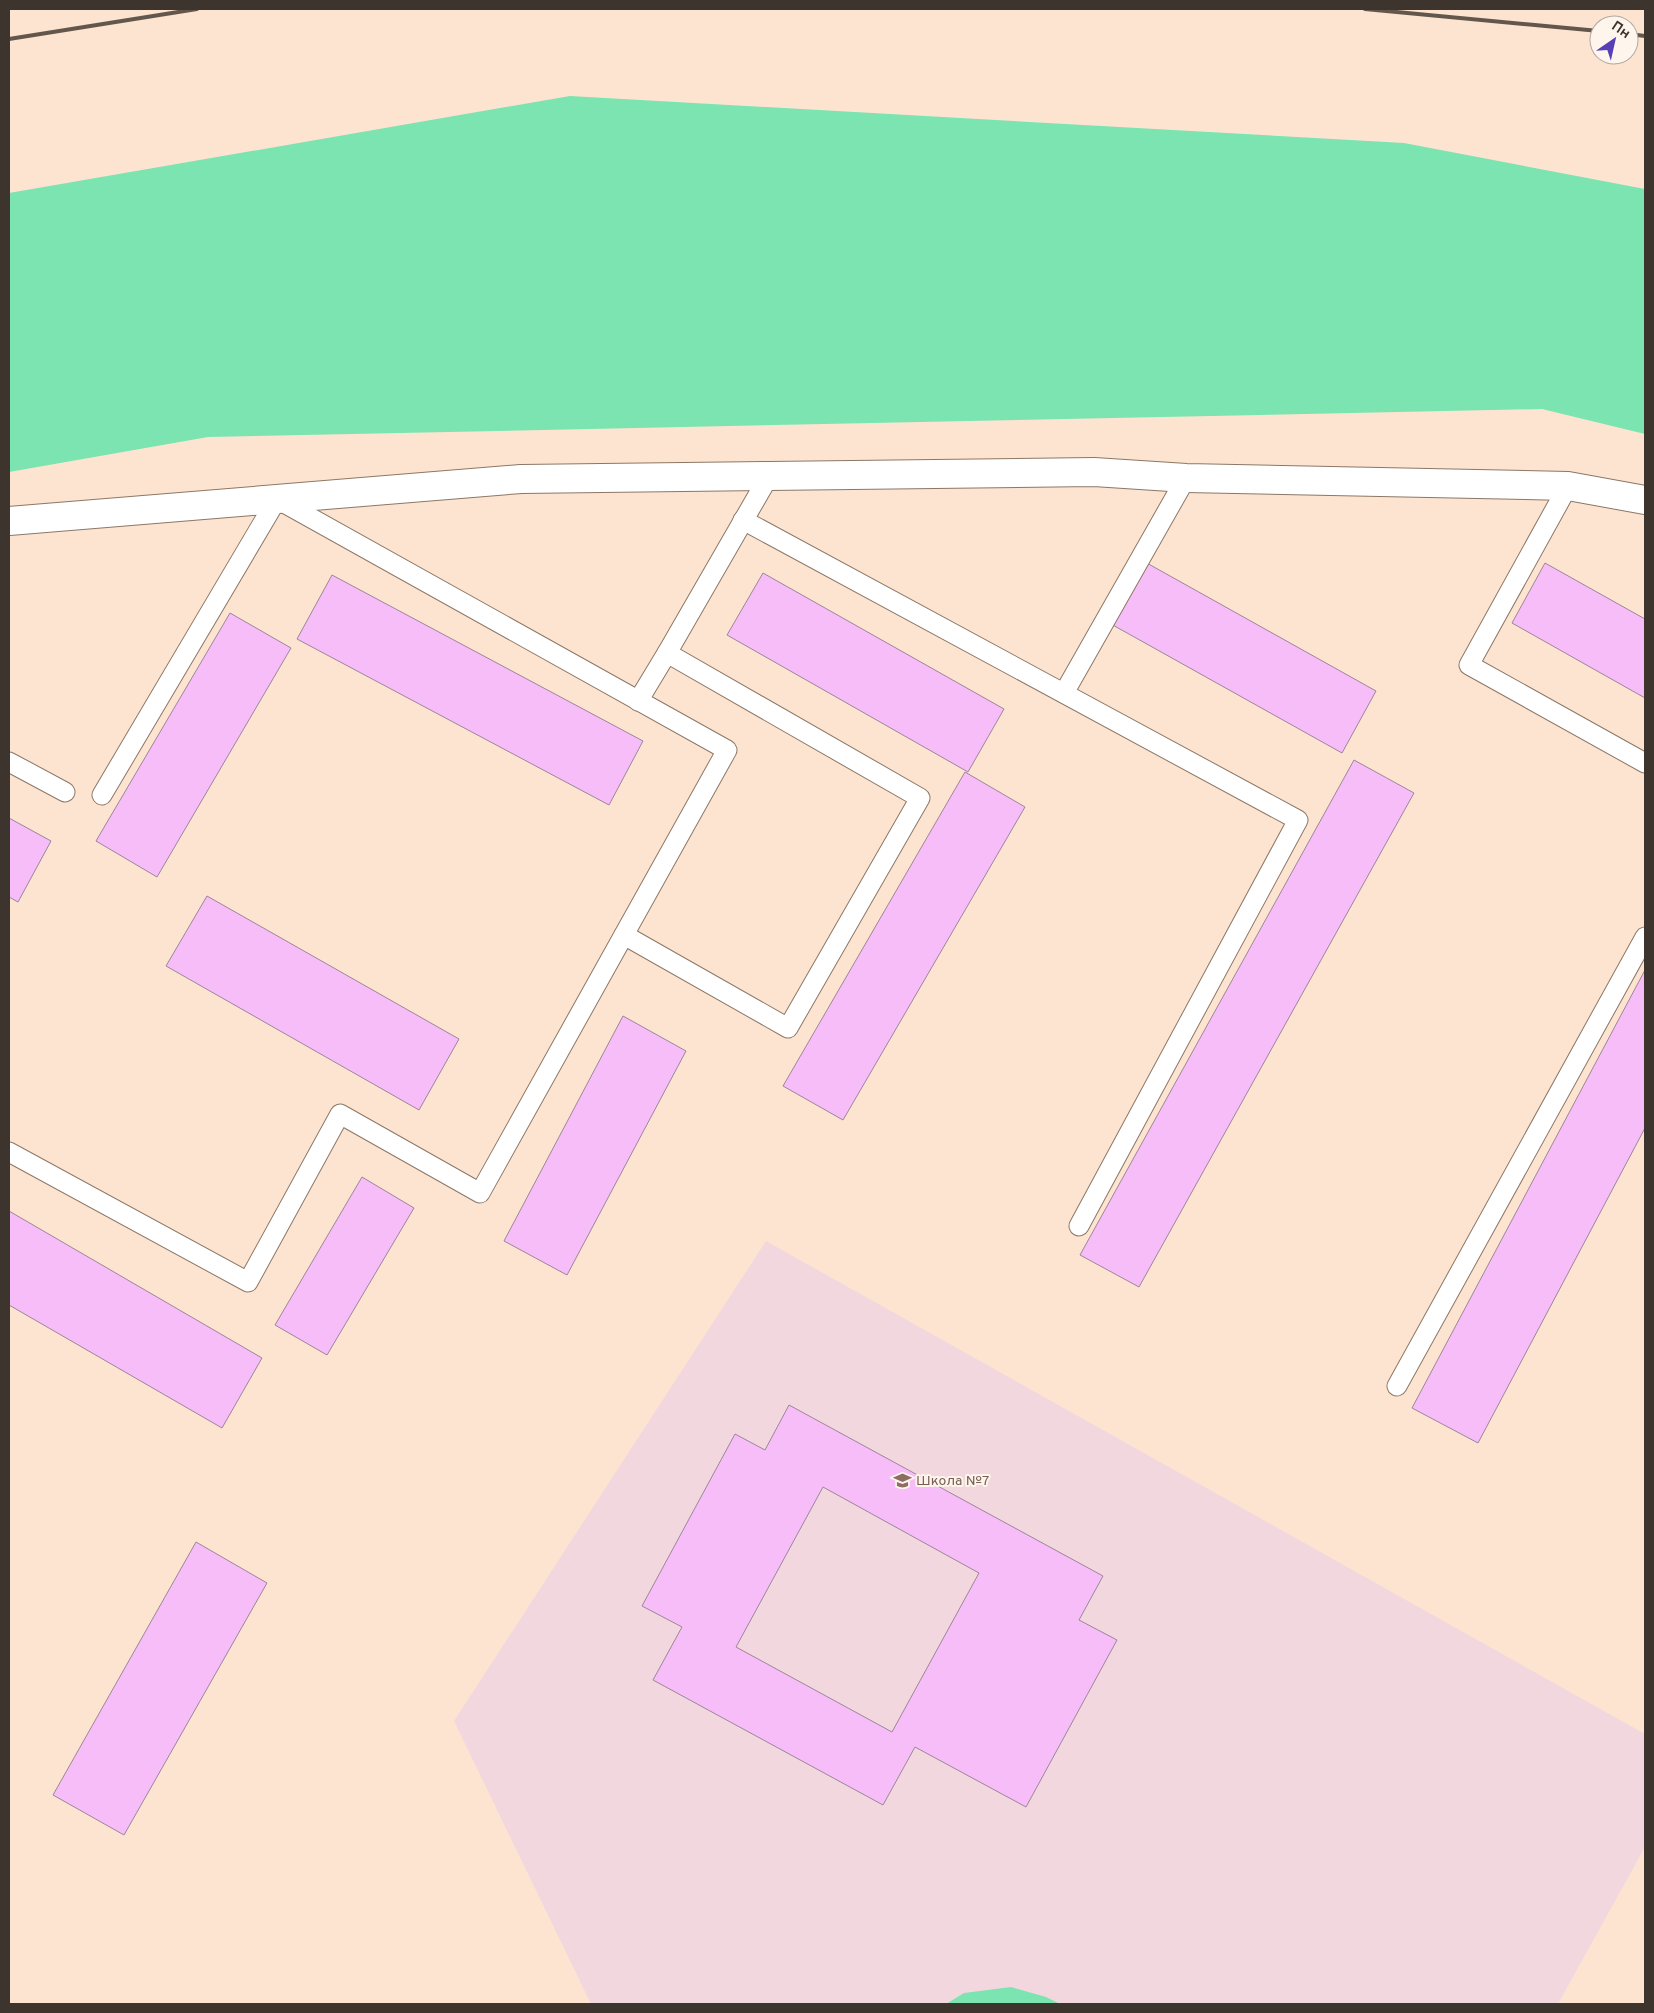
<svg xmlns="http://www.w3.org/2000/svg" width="1654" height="2013" font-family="Overpass,sans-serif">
<rect width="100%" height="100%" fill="#fce4d1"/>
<polygon fill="#f2d8de" points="766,1241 1645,1734 1645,1847 1558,2004 591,2004 454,1721"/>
<g fill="#7be4b0">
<polygon points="570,96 1404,143 1645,189 1645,434 1542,409 208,437 9,472 9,193"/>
<polygon points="1011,1987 1046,1997 1060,2004 946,2004 964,1993"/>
</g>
<g fill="#f7bdf8" stroke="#9a8699" fill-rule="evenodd">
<polygon points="1145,562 1376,691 1342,753 1111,624"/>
<polygon points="1545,563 1645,619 1645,698 1512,623"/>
<polygon points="763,573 1004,709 968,772 727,635"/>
<polygon points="332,575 643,741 609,805 297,639"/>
<polygon points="230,613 291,648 157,877 96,841"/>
<polygon points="1354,760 1414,793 1139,1287 1080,1255"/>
<polygon points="965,772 1025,807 843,1120 783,1086"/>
<polygon points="9,818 51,841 18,902 9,897"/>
<polygon points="207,896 459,1039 419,1110 166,966"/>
<polygon points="1645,970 1645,1128 1478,1443 1412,1408"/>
<polygon points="623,1016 686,1051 567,1275 504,1241"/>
<polygon points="362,1177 414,1208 327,1355 275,1325"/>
<polygon points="9,1211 262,1358 222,1428 9,1305"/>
<path d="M789,1405L1103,1576L1079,1620L1117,1640L1026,1807L915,1747L883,1805L653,1680L682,1627L642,1606L735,1434L765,1450ZM823,1487L979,1573L892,1732L736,1647Z"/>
<polygon points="196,1542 267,1583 124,1835 53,1795"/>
</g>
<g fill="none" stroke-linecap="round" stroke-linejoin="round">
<defs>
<g id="service">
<polyline points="1568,486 1469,665 1645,763"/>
<polyline points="743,520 1298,820 1079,1226"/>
<polyline points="1064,693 1186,478"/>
<polyline points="638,701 667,653"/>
<polyline points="9,762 65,792"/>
<polyline points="624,935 788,1028 920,798 667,653 769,476"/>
<polyline points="9,1152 248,1282 340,1114 480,1193 727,750 277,499 102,795"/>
<polyline points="1397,1386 1645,937"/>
</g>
<polyline id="minor" points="9,521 521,479 769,476 1094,472 1186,478 1568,486 1645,500"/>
</defs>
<use href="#service" stroke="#8c7766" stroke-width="21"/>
<use href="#minor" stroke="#8c7766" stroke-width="30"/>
<use href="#service" stroke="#fff" stroke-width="19"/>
<use href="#minor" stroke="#fff" stroke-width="28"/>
<g stroke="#63574d" stroke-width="4">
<polyline points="1365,9 1599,31"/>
<polyline points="1629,34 1645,36"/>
<polyline points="9,39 197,9"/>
</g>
</g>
<defs>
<symbol id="school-bare" viewBox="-9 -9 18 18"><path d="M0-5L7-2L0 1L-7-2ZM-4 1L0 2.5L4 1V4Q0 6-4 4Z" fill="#8d6e63" stroke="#fef5ed" stroke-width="2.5" paint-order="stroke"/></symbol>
</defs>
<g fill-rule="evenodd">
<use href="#school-bare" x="890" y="1468" width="25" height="25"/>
</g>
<g text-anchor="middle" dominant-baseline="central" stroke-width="4" stroke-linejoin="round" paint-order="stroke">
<g font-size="14" fill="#785e54" stroke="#fef5ed" text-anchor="start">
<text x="916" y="1481">Школа №7</text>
</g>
</g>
<rect width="1654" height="2013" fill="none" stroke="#3d342d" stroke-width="20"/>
<g transform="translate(1614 40) rotate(34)"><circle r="24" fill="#fef5ed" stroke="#b1a8a0"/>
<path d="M0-4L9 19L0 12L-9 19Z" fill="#573fb7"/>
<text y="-8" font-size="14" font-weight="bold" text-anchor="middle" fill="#3d342d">Пн</text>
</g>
</svg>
